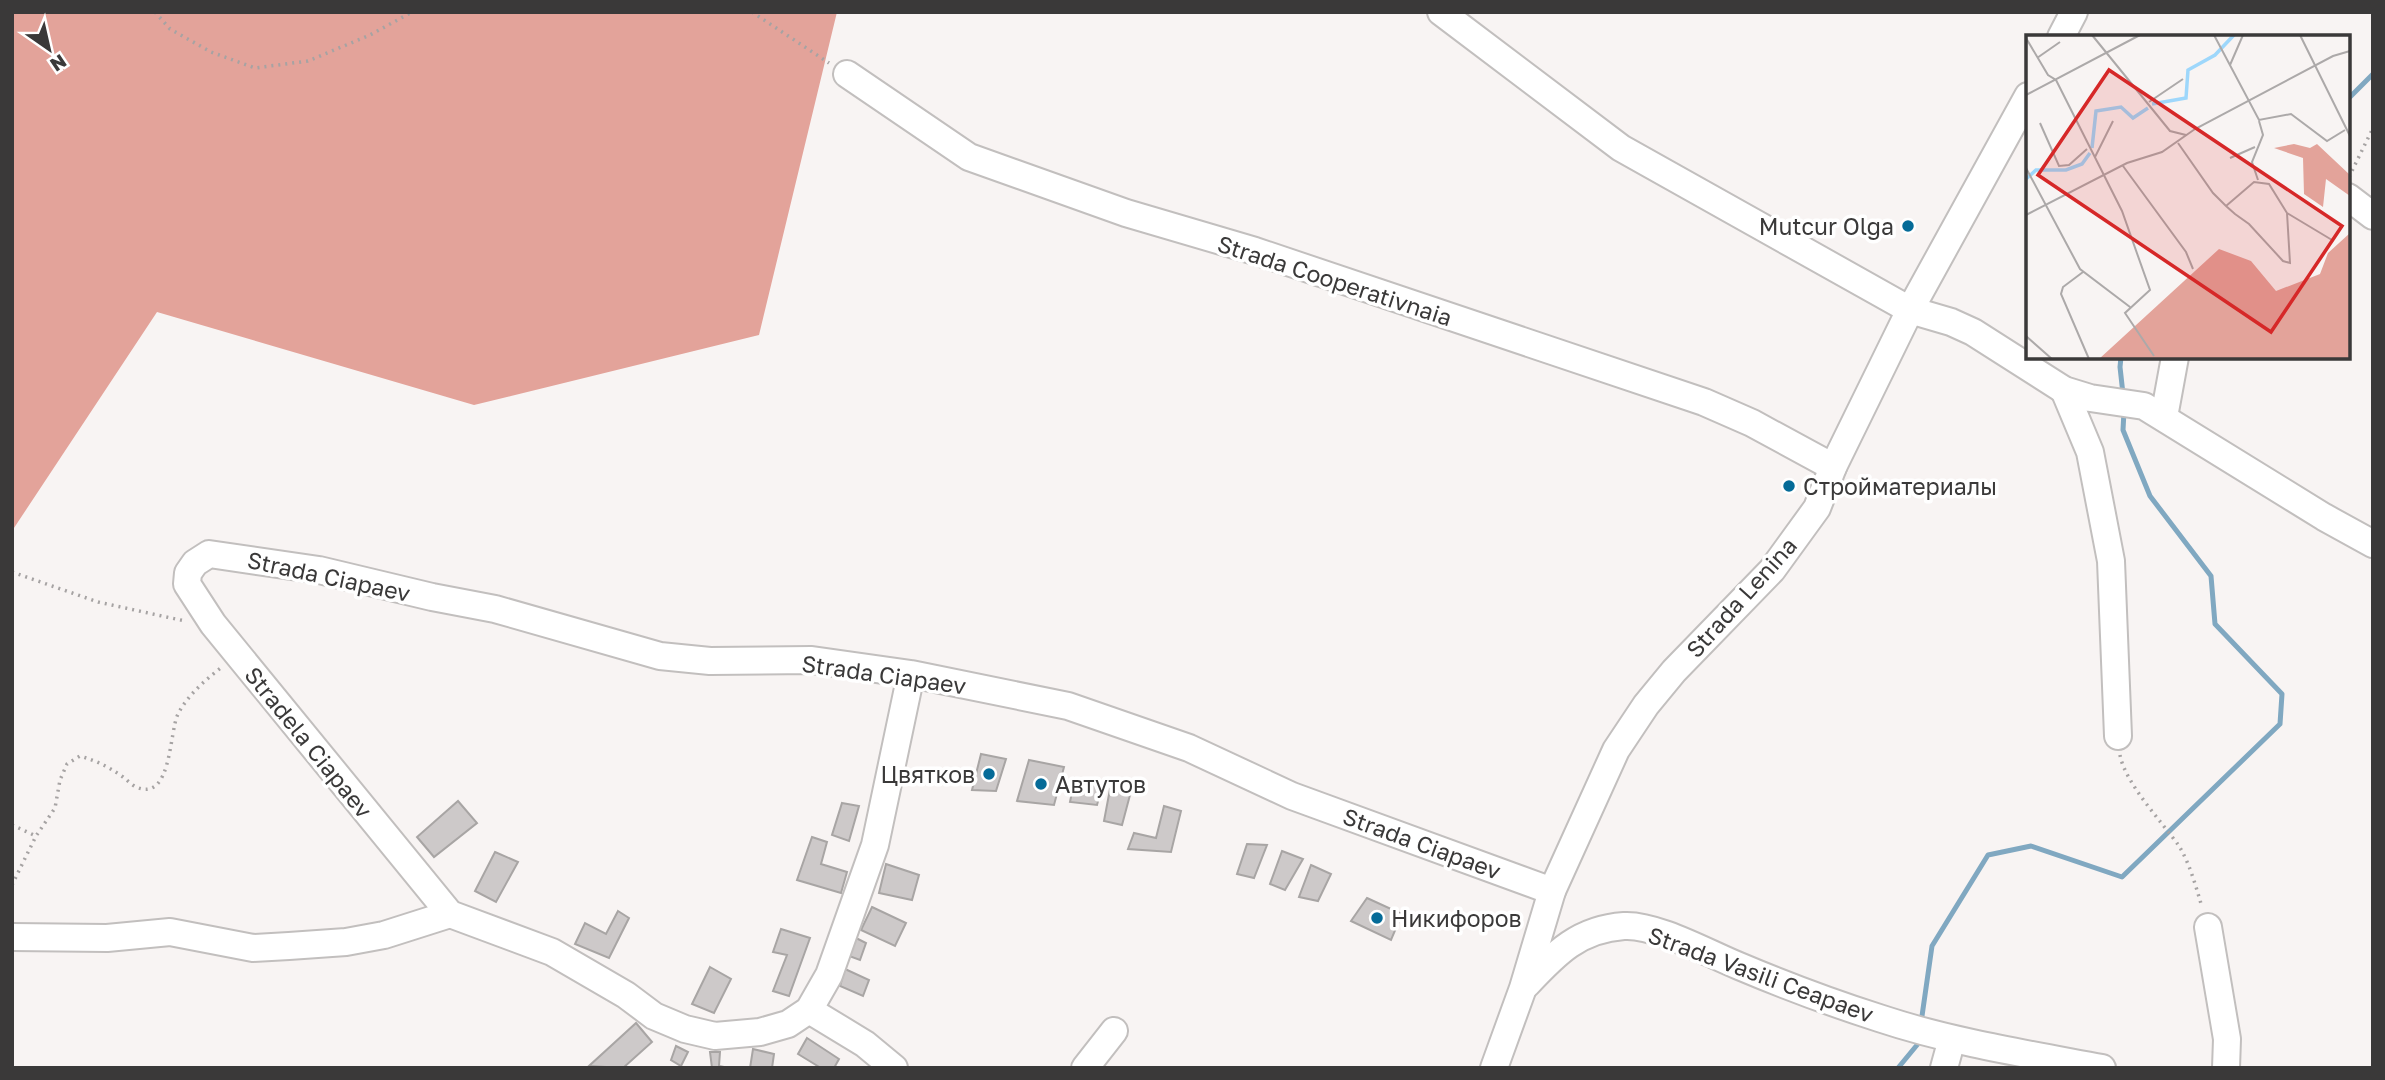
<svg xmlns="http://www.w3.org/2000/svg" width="2385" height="1080" font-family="'Golos Text',sans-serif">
<rect width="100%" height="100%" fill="#f8f4f3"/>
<polygon fill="#e3a39a" points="12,12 837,12 759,335 474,405 157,312 12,531"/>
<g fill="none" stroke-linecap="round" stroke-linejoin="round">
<g stroke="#80a8c1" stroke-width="5">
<polyline points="2348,99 2373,74"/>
<polyline points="2121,357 2120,367 2123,394"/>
<polyline points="1921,1023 1932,946 1988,855 2031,846 2122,877 2280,724 2282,694 2215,624 2211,576 2150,496 2123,430 2124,411"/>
<polyline points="1898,1068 1917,1045 1918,1039"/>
</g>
</g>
<g fill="#cdc9c9" stroke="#a8a5a4" stroke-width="2">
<polygon points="981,754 1006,759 996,791 972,790"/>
<polygon points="1029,760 1064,767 1054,805 1017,801"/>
<polygon points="1075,778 1103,783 1097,805 1070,802"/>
<polygon points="1110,789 1130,795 1122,825 1104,821"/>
<polygon points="458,801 477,823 434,857 417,837"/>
<polygon points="842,803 859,806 849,841 832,835"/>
<polygon points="1164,806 1181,811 1171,852 1128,849 1134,833 1156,838"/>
<polygon points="812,837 827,842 821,864 847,872 841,893 797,880"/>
<polygon points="1247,844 1267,845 1254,878 1237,874"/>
<polygon points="1282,851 1303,859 1285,890 1270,884"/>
<polygon points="495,852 518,862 496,902 475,891"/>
<polygon points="886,864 919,875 912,900 879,893"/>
<polygon points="1311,865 1331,874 1318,901 1299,897"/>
<polygon points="1367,898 1402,914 1391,940 1351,921"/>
<polygon points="872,907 906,923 895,946 861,930"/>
<polygon points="618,911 629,918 609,958 575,944 585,923 606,934"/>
<polygon points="781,929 810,938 789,996 773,991 787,955 773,952"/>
<polygon points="856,938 866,943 860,960 849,956"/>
<polygon points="710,967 731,979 714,1013 692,1004"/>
<polygon points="845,969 869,980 863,996 840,986"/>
<polygon points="636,1023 652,1042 623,1068 589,1066"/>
<polygon points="807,1038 839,1059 834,1068 821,1068 798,1054"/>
<polygon points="676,1046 688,1052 681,1066 671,1060"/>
<polygon points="753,1049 774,1054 772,1068 750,1068"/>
<polygon points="710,1052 720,1052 719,1066 729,1068 712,1068"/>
</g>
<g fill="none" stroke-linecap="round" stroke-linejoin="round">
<defs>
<g id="minor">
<polyline points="1441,12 1621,148 1910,310 1951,322 1973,332 2064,390 2090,398 2144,406 2324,517 2373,544"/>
<polyline points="2061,37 2074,12"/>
<polyline points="847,74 969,157 1126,213 1255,251 1704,402 1752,423 1833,467"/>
<polyline points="2348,197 2373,216"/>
<polyline points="2064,390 2090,452 2111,561 2118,736"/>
<polyline points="2164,417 2175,357"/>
<polyline points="911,674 875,845 829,975 809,1010 788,1024 760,1032 715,1036 685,1029 654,1016 626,995 552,952 450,914 213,624 187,584 188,573 195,563 209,554 319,570 432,597 495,609 660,656 710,661 812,660 911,674 1068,706 1189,748 1292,796 1552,891"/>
<polyline points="2208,927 2227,1039 2226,1068"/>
<polyline points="12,937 107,938 170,932 253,948 289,946 346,942 384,935 450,914"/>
<path d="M1527,984C1556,953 1579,929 1624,926C1656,924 1709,954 1739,966C1784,985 1832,1003 1879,1018C1951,1042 2027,1054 2102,1068"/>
<polyline points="809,1010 865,1044 894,1068"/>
<polyline points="1085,1068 1114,1031"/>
<polyline points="1494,1068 1523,988 1552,891 1616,750 1646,705 1674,671 1772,570 1817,508 1833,467 1910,310 2028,96"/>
<polyline points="1944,1068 1952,1039"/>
</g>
</defs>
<use href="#minor" stroke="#c2bfbe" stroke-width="30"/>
<g stroke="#a6a3a3" stroke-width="3.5" stroke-dasharray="2 5" stroke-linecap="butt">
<polyline points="155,12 170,29 211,52 255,68 308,61 370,35 412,12"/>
<polyline points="752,12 829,63"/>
<polyline points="2349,177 2373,128"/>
<polyline points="12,572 98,602 185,621"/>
<path d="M2120,755C2125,783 2162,822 2179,846C2190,864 2196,887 2202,907"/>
<polyline points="12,825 36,836"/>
<path d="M12,885L36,836L55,808L60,780L67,764L80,756C97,761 109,767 123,777C127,780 132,785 136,787C172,803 169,732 178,714C188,695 205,680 222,667"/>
</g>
<use href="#minor" stroke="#fff" stroke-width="26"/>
</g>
<g fill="#056b98" stroke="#fff" stroke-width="2.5">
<circle cx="1908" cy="226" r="7"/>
<circle cx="1789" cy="486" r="7"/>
<circle cx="989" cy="774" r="7"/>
<circle cx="1041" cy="784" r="7"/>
<circle cx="1377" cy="918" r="7"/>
</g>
<g text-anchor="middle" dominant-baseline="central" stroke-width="7" stroke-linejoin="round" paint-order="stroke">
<g font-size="23" fill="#3a3939" stroke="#fff" text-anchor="start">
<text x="1894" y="226" text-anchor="end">Mutcur Olga</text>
<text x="1803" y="486">Стройматериалы</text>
<text x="975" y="774" text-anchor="end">Цвятков</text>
<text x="1055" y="784">Автутов</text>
<text x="1391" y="918">Никифоров</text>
</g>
<g font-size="23" fill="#3a3939" stroke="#fff">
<text transform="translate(1335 280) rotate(18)">Strada Cooperativnaia</text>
<text transform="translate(329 576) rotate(12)">Strada Ciapaev</text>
<text transform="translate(1741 597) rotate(-48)">Strada Lenina</text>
<text transform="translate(884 674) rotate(8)">Strada Ciapaev</text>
<text transform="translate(309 742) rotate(51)">Stradela Ciapaev</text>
<text transform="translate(1422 843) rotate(20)">Strada Ciapaev</text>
<text transform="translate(1761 974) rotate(20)">Strada Vasili Ceapaev</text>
</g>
</g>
<g transform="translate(2026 35)">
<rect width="324" height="324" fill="#f8f4f3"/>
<path d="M268,109L284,113L291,109L324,140V161L300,144L297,172L278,159L277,123L248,113ZM324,198V324H73L193,214L225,226L250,256L294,239L302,218Z" fill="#e3a39a"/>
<path fill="none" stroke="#9ed7fb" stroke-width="3.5" d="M126,69L160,63L162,35L189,20L208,0M66,113L70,76L95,72L107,83L122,73M0,144L10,135H40L56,129L64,118"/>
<path fill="none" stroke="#aca9a9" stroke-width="2" d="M66,0L144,96L160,100M188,0L233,85L265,79L301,106L319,95M274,0L324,101M0,3L22,40L30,45L96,176L124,255L99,278L128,321M11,23L34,7M204,30L217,0M0,60L114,0M123,67L157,44M14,88L33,131L43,130L61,114M152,108L187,158L200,171L209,179L223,189L257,226L264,228L261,178L243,149L228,147L200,171M69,122L87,86M204,123L229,112M97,131L160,217L167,234M0,133L54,234L104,272M232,145L226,127L237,100L233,86M261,178L306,205M0,180L101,128L136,117L169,94L307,21L324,16M57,237L37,252L35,259L63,324M0,301L26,324"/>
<path fill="#d62828" fill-opacity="0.15" stroke="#d62828" stroke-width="3.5" d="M83,35L316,191L245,297L12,140Z"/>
<rect width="324" height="324" fill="none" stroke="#3a3939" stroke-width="3.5"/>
</g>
<rect width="2385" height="1080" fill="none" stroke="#3a3939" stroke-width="28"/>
<g transform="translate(49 49) rotate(146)" stroke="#ffffff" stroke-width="5" paint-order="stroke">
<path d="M0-5L12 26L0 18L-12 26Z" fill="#3a3939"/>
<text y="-10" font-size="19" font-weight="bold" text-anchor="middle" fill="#3a3939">N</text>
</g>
</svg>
